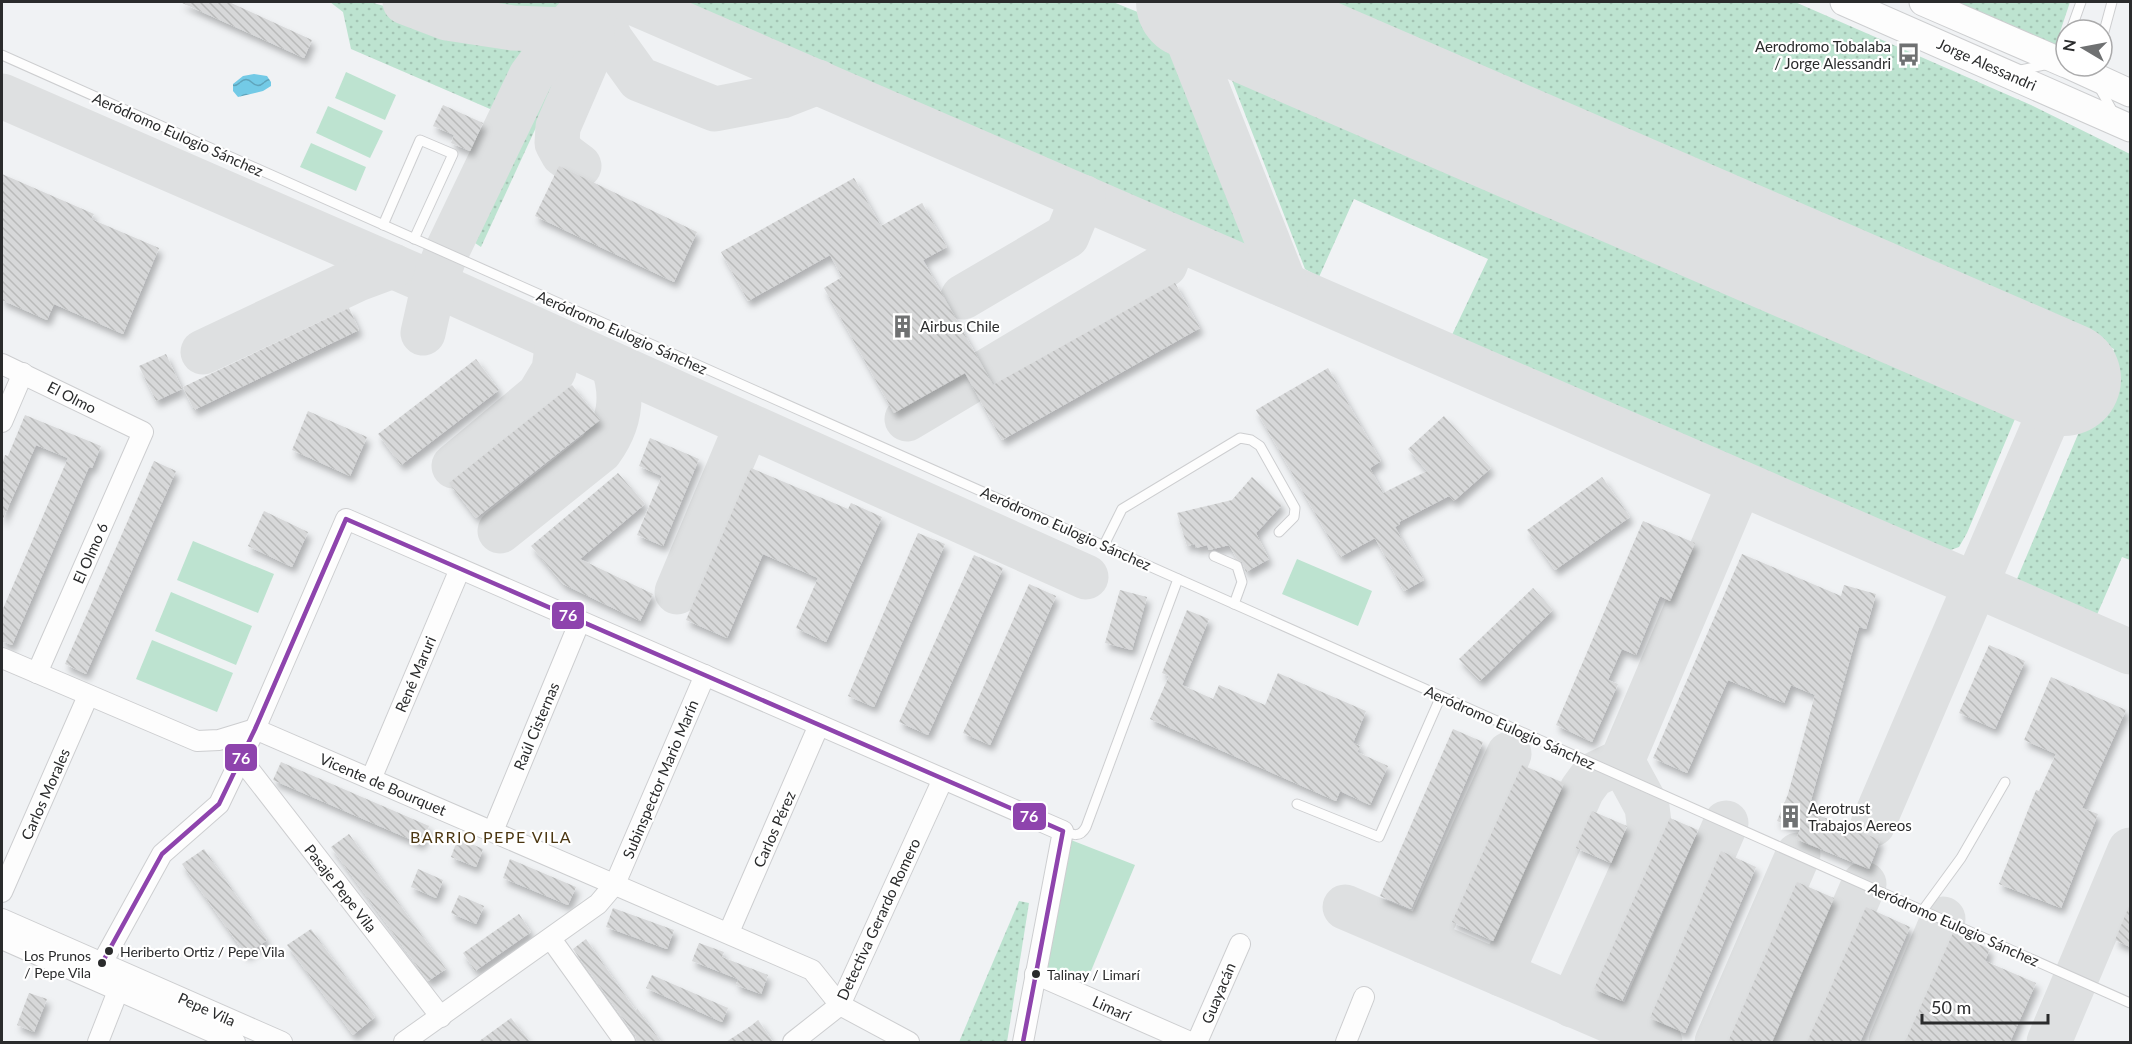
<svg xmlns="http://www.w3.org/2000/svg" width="2132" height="1044" font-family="Lato,sans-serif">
<defs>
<pattern id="grass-dots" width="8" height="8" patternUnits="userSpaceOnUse" patternTransform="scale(1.5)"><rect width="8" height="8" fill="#bde3d0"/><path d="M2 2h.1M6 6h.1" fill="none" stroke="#a3c3b3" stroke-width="1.8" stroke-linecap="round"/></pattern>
<pattern id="water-waves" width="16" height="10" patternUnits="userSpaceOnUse" patternTransform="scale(1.5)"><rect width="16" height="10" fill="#73cae6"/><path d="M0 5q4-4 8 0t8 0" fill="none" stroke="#5fa4bb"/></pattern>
<pattern id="building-back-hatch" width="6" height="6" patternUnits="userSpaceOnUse" patternTransform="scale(1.5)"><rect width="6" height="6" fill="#d7d8d9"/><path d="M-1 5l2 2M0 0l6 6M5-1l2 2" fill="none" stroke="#b9baba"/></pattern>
<filter id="shadow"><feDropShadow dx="3.5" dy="6" stdDeviation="3" flood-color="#0004"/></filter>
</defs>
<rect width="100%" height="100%" fill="#f0f2f4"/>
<g fill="url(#grass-dots)">
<polygon points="330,2 370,2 450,25 542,40 497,112 351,49 343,12"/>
<polygon points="426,2 559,2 560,3 556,15 514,20"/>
<polygon points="665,2 1113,2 1150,17 1184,55 1257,232 1257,243 1247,251 806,57"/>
<polygon points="1311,2 1795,2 2031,105 2130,154 2130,560 2122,557 2096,617 2014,586 2114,349"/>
<polygon points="1952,2 2070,2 2055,47"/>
<polygon points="1233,51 2013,390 2020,407 1967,533 1959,547 1945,552 1451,337 1488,259 1354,199 1319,277 1305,269 1226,65 1228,55"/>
<polygon points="568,58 481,247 472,241 547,73"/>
<polygon points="1019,901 1029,903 1007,1042 959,1042"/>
</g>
<g fill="#bde3d0">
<polygon points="346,72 396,95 385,120 335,98"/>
<polygon points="328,106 383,131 370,158 316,133"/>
<polygon points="311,143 366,167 356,191 300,167"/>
<polygon points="193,541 274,574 258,613 177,580"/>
<polygon points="1297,559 1372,591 1358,626 1282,594"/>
<polygon points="171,592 252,626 236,665 155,631"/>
<polygon points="152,640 233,673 217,712 136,679"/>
<polygon points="1071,840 1135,865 1086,983 1043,966"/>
</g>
<polygon fill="url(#water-waves)" points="254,74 267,76 271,82 271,86 263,91 238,97 233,91 233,84 243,76"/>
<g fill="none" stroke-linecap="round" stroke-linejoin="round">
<g stroke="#dee0e1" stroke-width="45">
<polyline points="405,2 447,18 513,28 565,30"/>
<polyline points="592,2 611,40 639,79 715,109 782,96 818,82"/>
<polyline points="632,2 2130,652"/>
<polyline points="1173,2 1285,285"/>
<polyline points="2,96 434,284 1086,577"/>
<polyline points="579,166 563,154 557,143 558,127 593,46 591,26 582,2"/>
<polyline points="963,297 1067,236 1083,197"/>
<polyline points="423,333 434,284 446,253 531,76 565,30 591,2"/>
<polyline points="203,352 358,279 393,266"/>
<polyline points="907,419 1165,265 1175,238"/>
<polyline points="454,466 539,395 554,370 558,340"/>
<path d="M500,531L600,451C620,424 624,396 613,365"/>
<polyline points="677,592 747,425"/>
<polyline points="1873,824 2064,379"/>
<polyline points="1345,907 1660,1042"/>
<polyline points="1424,941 1509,754"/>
<polyline points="1501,974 1582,790 1593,775 1622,761 1740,483"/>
<polyline points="1572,1005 1650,831 1647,807 1622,761"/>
<polyline points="1636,1032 1726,823"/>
<polyline points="1717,1042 1798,855"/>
<polyline points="1795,1042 1864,884"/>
<polyline points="1891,1042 1943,919"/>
<polyline points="2049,1042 2130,850"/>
</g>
<polyline stroke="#dee0e1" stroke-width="114" points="1193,2 2064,379"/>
</g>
<g fill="url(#building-back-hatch)" filter="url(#shadow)">
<polygon points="180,2 229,2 312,40 304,58"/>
<polygon points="443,105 483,123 470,151 451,143 454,135 433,126"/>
<polygon points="559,166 697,232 674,282 535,216"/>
<polygon points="2,174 94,214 91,219 159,248 123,334 54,304 47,320 2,300"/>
<polygon points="854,178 881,226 922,203 947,247 923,260 993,385 1175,283 1200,328 1002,440 965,373 894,413 824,288 842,277 830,255 748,301 721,252"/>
<polygon points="349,308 359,330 194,410 183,387"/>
<polygon points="166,354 182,389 156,401 139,366"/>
<polygon points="476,359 499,390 401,465 378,434"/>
<polygon points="1328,368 1381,461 1370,468 1383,493 1427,471 1408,449 1444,416 1491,468 1454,501 1449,496 1399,522 1400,524 1395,527 1424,580 1404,591 1375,538 1340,557 1256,410"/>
<polygon points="572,385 600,420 476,518 449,483"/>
<polygon points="308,411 367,437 350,476 292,450"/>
<polygon points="25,415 101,446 92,468 89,467 12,645 2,641 2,611 68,458 36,445 2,521 2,464 5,455 8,456"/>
<polygon points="650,438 699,459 663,546 637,535 662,476 639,466"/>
<polygon points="154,461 176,471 86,674 65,664"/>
<polygon points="751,468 848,509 851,503 882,517 826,642 796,628 818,578 763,554 727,638 686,620"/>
<polygon points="618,473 645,504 580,559 653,594 640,621 563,584 531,546"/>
<polygon points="1252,477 1282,505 1256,533 1269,559 1246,572 1242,562 1237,559 1229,545 1209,550 1207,545 1196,548 1195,544 1187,546 1177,513 1232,500"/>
<polygon points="1602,477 1630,517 1555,570 1527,530"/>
<polygon points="264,511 308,532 292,567 248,546"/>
<polygon points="1643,521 1695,543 1670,601 1660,596 1636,655 1622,649 1608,680 1618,684 1592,742 1556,725"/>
<polygon points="918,533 945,544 874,707 848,696"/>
<polygon points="1742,554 1841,596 1844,585 1876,594 1866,629 1859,627 1808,811 1880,840 1869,869 1796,839 1800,830 1777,821 1788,794 1815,695 1791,685 1784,703 1728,680 1687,773 1653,758"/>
<polygon points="974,555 1003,568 928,735 899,722"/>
<polygon points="1029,584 1056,596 990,745 963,733"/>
<polygon points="1533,588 1553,610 1480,681 1459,659"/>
<polygon points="1120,590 1147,597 1132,650 1105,643"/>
<polygon points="1187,610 1209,619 1182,685 1213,699 1219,685 1265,705 1278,673 1366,711 1353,743 1360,746 1357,752 1388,766 1370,805 1340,791 1336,801 1150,719 1169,676 1162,673"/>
<polygon points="1989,645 2025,661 1995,729 1959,713"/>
<polygon points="2051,677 2126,710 2082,808 2098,814 2061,908 1999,884 2036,790 2039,791 2056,754 2024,740"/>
<polygon points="1453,729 1483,742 1411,909 1380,896"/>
<polygon points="281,762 429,826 421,844 273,780"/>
<polygon points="1522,765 1564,783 1493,941 1452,922"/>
<polygon points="1592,811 1627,826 1611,863 1576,848"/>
<polygon points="1670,818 1698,830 1622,1001 1594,989"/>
<polygon points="349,834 446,969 428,981 331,847"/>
<polygon points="458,838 483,849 476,867 451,857"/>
<polygon points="204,849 267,940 246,955 182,864"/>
<polygon points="1721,851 1756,867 1685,1033 1650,1018"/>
<polygon points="510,859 576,887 568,905 503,878"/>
<polygon points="418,869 443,880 436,898 411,887"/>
<polygon points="1797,882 1834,898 1772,1042 1728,1042"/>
<polygon points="459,895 484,906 476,924 451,913"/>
<polygon points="2130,904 2130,947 2115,940"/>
<polygon points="1866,907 1910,927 1860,1042 1807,1042"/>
<polygon points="613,908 674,930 667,949 606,927"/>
<polygon points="519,914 531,932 475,971 463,953"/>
<polygon points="311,929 375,1017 353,1035 287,945"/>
<polygon points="1953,933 1990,949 1985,961 2036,983 2010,1042 1905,1042"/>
<polygon points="586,939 636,1011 637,1008 661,1042 637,1042 635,1035 573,949"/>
<polygon points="699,943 724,952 722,957 768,975 761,994 736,985 738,979 692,961"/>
<polygon points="652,975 728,1008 722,1022 646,988"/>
<polygon points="29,993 47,999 34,1032 17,1025"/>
<polygon points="511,1018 530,1042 478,1042"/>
<polygon points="758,1020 773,1042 726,1042 752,1025"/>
</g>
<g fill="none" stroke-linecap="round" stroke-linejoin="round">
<defs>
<g id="lane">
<polyline points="2071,30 2081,2"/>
<polyline points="2102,39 2112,2"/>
<polyline points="2,55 2130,1003"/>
<polyline points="2061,58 2066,43"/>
<polyline points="2016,71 2049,64"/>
<polyline points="2098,85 2113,112"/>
<polyline points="383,225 420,140 453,154 414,239"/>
<polyline points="1104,545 1122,509 1240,438 1251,440 1260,446 1295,508 1294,517 1279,532"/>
<polyline points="1214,556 1237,566 1242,582 1234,604"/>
<polyline points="1297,804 1379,837 1441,696"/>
<path d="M1063,831C1073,835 1080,838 1086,827L1178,579"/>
<polyline points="1923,910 1961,858 2005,782"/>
</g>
<g id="street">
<polyline points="2,364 143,432 37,673"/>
<polyline points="2,422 23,373"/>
<polyline points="2,658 197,741 219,740 255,729 812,970 840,1005 909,1042"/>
<polyline points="241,759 441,1017"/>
<polyline points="371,779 460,569"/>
<polyline points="493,831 580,621"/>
<polyline points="2,892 88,696"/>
<polyline points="2,919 282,1042"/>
<polyline points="729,932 819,725"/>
<polyline points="2,939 235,1042"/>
<polyline points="551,939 625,1042"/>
<polyline points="102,963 162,854 219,804 255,729 346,519 1063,831 1023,1042"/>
<polyline points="1035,974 1190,1042"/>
<polyline points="98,1042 118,991"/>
<polyline points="404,1042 598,904 615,884 705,675"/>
<polyline points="793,1042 840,1005 943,779"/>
<polyline points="1197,1042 1240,944"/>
<polyline points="1346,1042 1364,997"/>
</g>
<g id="secondary">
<polyline points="1844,2 2130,128"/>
<polyline points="1923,2 2066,64"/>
<polyline points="2071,66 2130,93"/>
</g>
</defs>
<use href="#lane" stroke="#cdced0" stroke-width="11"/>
<use href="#street" stroke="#cdced0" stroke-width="22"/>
<use href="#secondary" stroke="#cdced0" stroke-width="29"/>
<use href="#lane" stroke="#fdfdfd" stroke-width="9"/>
<use href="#street" stroke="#fdfdfd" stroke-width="20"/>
<use href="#secondary" stroke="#fdfdfd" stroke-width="27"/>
<defs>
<polyline id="bus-1" points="102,963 162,854 219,804 255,729 346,519 1063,831 1023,1042"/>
</defs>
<use href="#bus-1" stroke="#fff" stroke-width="9"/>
<use href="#bus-1" stroke="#8e44ad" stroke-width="4.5"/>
</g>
<defs>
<symbol id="bus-bare" viewBox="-9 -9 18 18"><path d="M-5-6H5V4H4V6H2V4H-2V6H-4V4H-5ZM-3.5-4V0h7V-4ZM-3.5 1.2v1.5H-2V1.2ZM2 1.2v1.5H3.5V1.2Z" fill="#6f7172" stroke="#fff" stroke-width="2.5" paint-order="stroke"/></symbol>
<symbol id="building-bare" viewBox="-9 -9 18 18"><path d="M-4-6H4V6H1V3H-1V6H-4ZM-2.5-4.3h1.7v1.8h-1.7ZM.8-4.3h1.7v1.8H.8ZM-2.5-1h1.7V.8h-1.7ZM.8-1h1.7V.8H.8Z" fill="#6f7172" stroke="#fff" stroke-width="2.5" paint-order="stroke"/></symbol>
</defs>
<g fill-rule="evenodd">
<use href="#bus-bare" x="1892" y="38" width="33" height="33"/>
<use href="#building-bare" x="886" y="310" width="33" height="33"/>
<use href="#building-bare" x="1774" y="800" width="33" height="33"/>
</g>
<g fill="#2a2b2c" stroke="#fff" stroke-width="2">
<circle cx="109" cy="951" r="5"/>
<circle cx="102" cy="963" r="5"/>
<circle cx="1036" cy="974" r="5"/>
</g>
<g text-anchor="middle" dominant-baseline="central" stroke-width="4.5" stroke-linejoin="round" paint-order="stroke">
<g font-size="14" fill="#2a2b2c" stroke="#fff" text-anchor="start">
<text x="120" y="951">Heriberto Ortiz / Pepe Vila</text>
<text x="91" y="955" text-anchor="end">Los Prunos<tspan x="91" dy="17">/ Pepe Vila</tspan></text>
<text x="1047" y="974">Talinay / Limarí</text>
</g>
<g font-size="15" fill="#2a2b2c" stroke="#fff" text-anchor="start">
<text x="1891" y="46" text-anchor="end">Aerodromo Tobalaba<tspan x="1891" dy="17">/ Jorge Alessandri</tspan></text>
<text x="920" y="326">Airbus Chile</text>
<text x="1808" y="808">Aerotrust<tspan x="1808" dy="17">Trabajos Aereos</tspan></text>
</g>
<g font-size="15" fill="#2a2b2c" stroke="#fff">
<text transform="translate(1987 64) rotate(24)">Jorge Alessandri</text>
<text transform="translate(178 134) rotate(24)">Aeródromo Eulogio Sánchez</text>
<text transform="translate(622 332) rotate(24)">Aeródromo Eulogio Sánchez</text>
<text transform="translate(72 397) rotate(27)">El Olmo</text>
<text transform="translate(1066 528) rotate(24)">Aeródromo Eulogio Sánchez</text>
<text transform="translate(90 553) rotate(-66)">El Olmo 6</text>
<text transform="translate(415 674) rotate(-67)">René Maruri</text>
<text transform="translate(536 726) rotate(-67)">Raúl Cisternas</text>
<text transform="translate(1510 727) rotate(24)">Aeródromo Eulogio Sánchez</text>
<text transform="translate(660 779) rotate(-67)">Subinspector Mario Marín</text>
<text transform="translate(383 784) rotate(23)">Vicente de Bourquet</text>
<text transform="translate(45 794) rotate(-66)">Carlos Morales</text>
<text transform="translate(774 829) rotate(-66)">Carlos Pérez</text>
<text transform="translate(341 888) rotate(52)">Pasaje Pepe Vila</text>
<text transform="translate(878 919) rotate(-65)">Detectiva Gerardo Romero</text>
<text transform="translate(1954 924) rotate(24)">Aeródromo Eulogio Sánchez</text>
<text transform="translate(1218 993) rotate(-67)">Guayacán</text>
<text transform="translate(1112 1008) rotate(24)">Limarí</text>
<text transform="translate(207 1009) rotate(24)">Pepe Vila</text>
</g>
<g font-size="16" letter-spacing="1.5" fill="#4c3712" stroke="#fff">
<text x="491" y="836">BARRIO PEPE VILA</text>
</g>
</g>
<g stroke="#fff" stroke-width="2">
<rect x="551" y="601" width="34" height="29" rx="6" fill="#8e44ad"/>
<rect x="224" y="743" width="34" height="29" rx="6" fill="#8e44ad"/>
<rect x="1012" y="802" width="35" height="29" rx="6" fill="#8e44ad"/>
</g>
<g font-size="16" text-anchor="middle" font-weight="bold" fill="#fff">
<text x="568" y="621">76</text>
<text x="241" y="764">76</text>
<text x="1029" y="822">76</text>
</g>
<rect width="2132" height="1044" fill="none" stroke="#2a2b2c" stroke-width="6"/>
<g transform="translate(2084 48) rotate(280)"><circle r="28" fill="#ffffff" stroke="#aaaaab" stroke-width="1.5"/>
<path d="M0-4.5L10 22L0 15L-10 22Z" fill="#6f7172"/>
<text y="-9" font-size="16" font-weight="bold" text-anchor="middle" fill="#2a2b2c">N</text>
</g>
<path d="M1922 1014v9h126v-9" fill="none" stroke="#2a2b2c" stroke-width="3"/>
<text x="1931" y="1014" font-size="18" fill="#2a2b2c" stroke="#ffffff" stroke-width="4.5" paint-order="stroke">50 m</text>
</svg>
